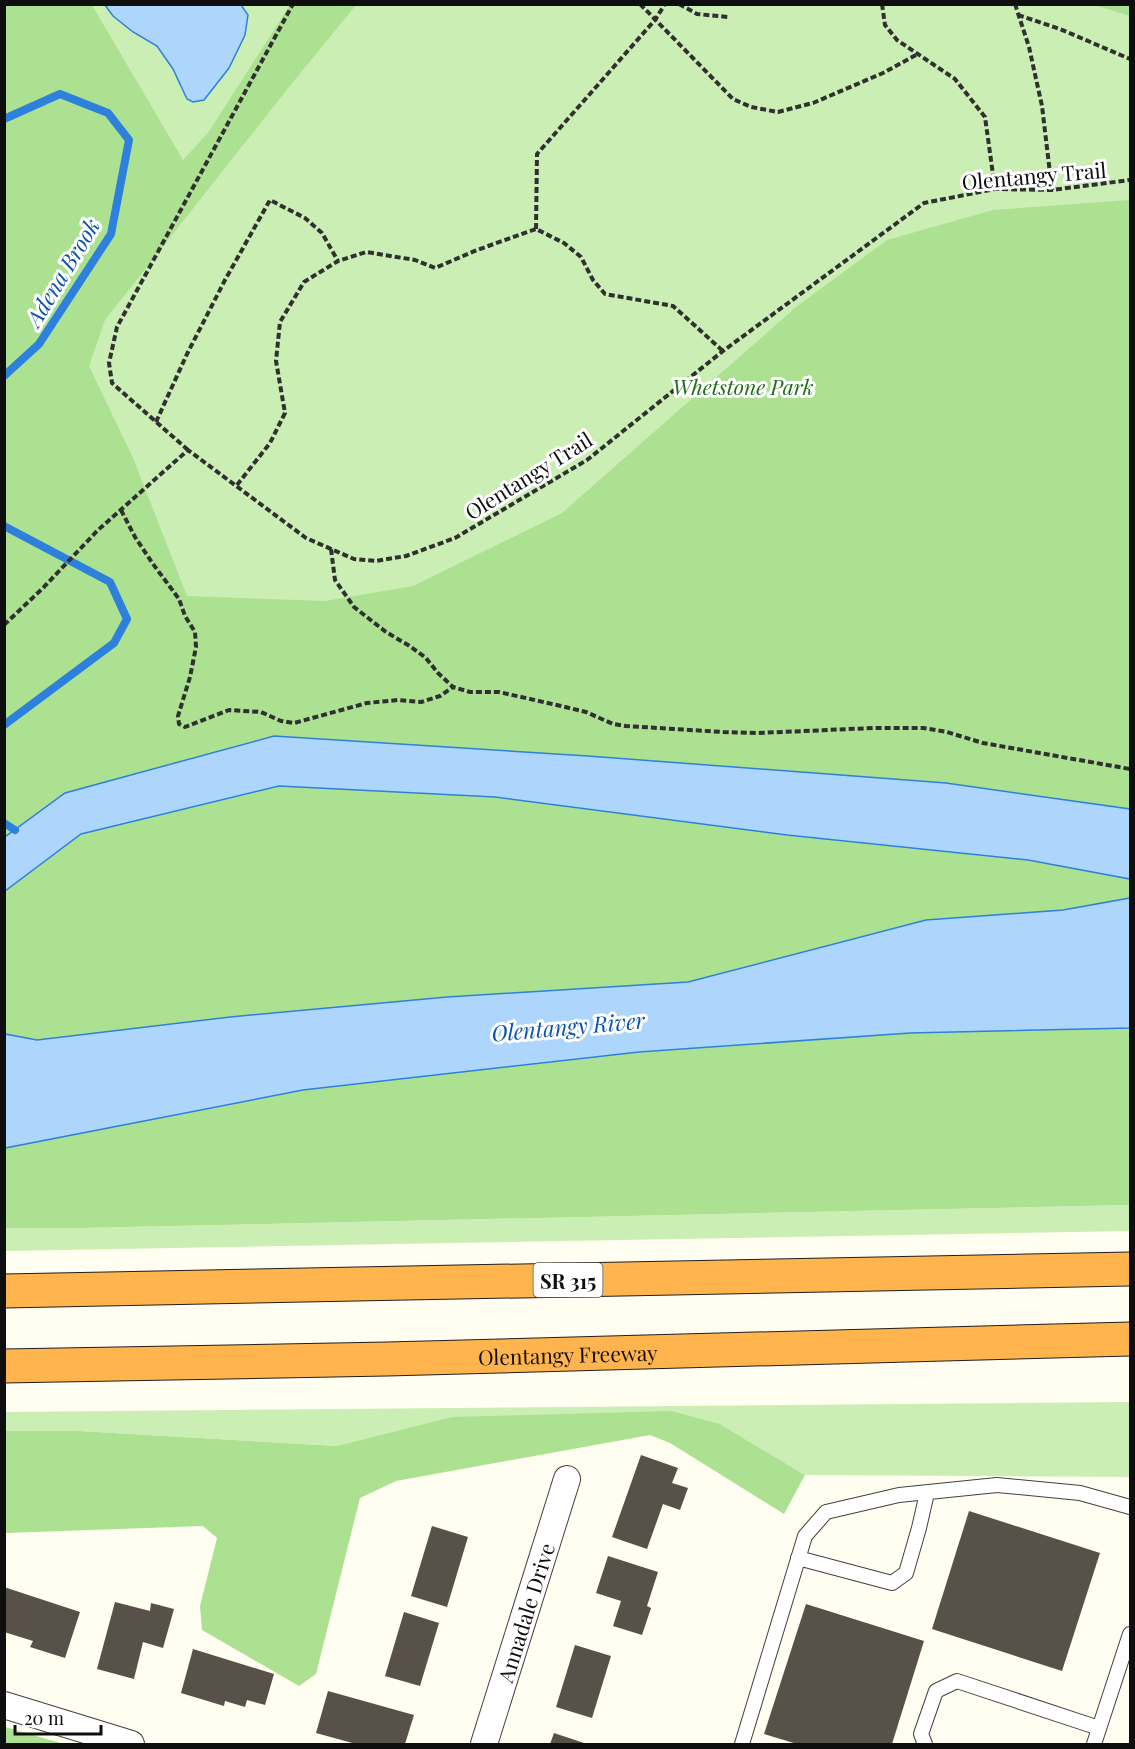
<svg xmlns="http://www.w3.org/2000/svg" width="1135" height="1749" font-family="'Playfair Display',serif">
<rect width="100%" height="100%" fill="#fffef0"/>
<g fill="#cbeeb4">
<polygon points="5,5 1130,5 1130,809 946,783 65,793 5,837"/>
<polygon points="1130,1205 1130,1231 5,1251 4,1228 81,1228"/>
<polygon points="1130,1402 1130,1477 805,1475 720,1424 451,1417 337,1446 79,1431 5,1431 4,1412"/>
</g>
<g fill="#ace192">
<polygon points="5,5 92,5 183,160 208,133 290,5 356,5 289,87 105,320 89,366 133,458 187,596 325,601 413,586 562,513 796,307 887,240 993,210 1130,200 1130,809 946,783 588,756 274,736 65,793 5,837"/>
<polygon points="1094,5 1130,5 1130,16"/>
<polygon points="279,786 495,797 1028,860 1130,879 1130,898 1063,910 926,920 688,982 447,997 230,1017 37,1040 5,1034 5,891 81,834"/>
<polygon points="1130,1028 1130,1205 81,1228 5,1228 4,1148 303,1090 639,1052 910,1033"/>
<polygon points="671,1411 720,1424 805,1475 784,1514 670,1443 650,1435 396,1481 360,1498 316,1674 299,1686 202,1630 200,1606 217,1538 203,1526 5,1533 5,1431 79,1431 337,1446 451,1417"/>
<polygon points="5,1727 64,1744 5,1744"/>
</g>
<g fill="#aed6fd" stroke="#2d81dc" stroke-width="1.5">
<polygon points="105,5 241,5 248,15 245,35 229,68 204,100 193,102 187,99 173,69 157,46 133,32 113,16"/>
<polygon points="274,736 588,756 946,783 1130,809 1130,879 1028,860 787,835 495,797 279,786 81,834 5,891 5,837 65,793"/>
<polygon points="1130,898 1130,1028 910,1033 639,1052 303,1090 5,1148 5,1034 37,1040 230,1017 447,997 688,982 926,920 1063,910"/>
</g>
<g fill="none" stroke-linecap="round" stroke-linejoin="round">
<g stroke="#2d81dc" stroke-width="8">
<polyline points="4,119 60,94 108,113 129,140 111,234 39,344 4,376"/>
<polyline points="4,526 110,582 127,619 114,643 4,725"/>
<polyline points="4,823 15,830"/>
</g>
</g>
<g fill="#585149">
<polygon points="641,1455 678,1468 672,1483 688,1488 680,1510 663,1504 647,1549 612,1537"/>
<polygon points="969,1511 1100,1553 1062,1671 932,1629"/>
<polygon points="432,1526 468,1537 447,1607 411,1596"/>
<polygon points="608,1556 658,1572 647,1606 651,1608 642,1635 613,1626 621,1601 596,1593"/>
<polygon points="4,1587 80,1612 65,1658 30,1647 33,1641 4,1632"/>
<polygon points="115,1602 150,1611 151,1603 174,1609 163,1648 143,1642 134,1679 97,1669"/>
<polygon points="806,1604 924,1641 892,1744 797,1744 764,1734"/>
<polygon points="404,1612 439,1623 420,1686 385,1676"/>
<polygon points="575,1645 611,1656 592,1718 556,1707"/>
<polygon points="193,1649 274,1674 265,1705 247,1700 245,1707 225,1701 224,1706 181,1693"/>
<polygon points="328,1691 414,1715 405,1744 356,1744 316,1733"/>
<polygon points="554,1733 587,1744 550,1744"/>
</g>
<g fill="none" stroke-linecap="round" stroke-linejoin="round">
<defs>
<g id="service">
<polyline points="798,1558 892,1583 906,1573 919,1528 927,1493"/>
<polyline points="742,1744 805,1536 826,1512 899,1495 997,1485 1080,1493 1130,1507"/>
<polyline points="925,1744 921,1734 936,1691 957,1681 1099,1728"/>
<polyline points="1094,1744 1130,1634"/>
</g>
<g id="minor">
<polyline points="4,1705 131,1744"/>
<path id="s1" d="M484,1744L567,1479"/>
</g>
<g id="motorway">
<polyline points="4,1291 1130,1269"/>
<path id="s2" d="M4,1366L387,1359L1130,1339"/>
</g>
</defs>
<use href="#service" stroke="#414141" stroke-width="16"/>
<use href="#minor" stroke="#414141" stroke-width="28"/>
<use href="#motorway" stroke="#1f1f1f" stroke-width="35"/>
<g stroke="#303030" stroke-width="4" stroke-dasharray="6 3" stroke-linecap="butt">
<polyline points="640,4 733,99 751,107 778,112 813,103 883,73 916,55"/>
<polyline points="679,4 697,14 728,17"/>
<polyline points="882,4 885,25 897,40 955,79 985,117 995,189"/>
<polyline points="1015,4 1029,47 1042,106 1052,190"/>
<polyline points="1018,15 1060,29 1130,59"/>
<polyline points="536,229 537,154 655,20 665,4"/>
<polyline points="156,422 187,354 225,280 270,200 305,218 322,233 338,261"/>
<polyline points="188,450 112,383 109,363 117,327 293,4"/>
<polyline points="237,485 270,443 285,413 276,361 280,322 304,282 338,261 366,252 415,260 435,268 477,250 536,229 564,243 581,257 593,280 605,294 673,306 723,351"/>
<polyline points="121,510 135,537 153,564 179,599 185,616 195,632 196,647 190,677 178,716 179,724 185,727 229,710 261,712 281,721 294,723 367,703 398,700 421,702 440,696 453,687"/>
<polyline points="331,549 335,580 354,607 386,632 408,645 425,657 438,673 453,687 470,692 499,692 561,706 586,712 613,724 626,726 723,732 758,733 874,728 923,728 947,732 983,743 1130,769"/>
<polyline points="4,625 43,588 98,530 188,450 306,538 354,559 376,561 406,556 455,538 587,460 723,351 924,203 995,189 1052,190 1130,180"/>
</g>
<use href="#service" stroke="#fff" stroke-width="14"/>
<use href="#minor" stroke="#fff" stroke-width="26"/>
<use href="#motorway" stroke="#ffb44e" stroke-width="33"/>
</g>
<g text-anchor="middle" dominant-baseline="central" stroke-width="6" stroke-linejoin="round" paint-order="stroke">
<rect fill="#fff" stroke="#565656" stroke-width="1.5" x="533.5" y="1263" width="69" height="34" rx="4.5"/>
<g font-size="20" font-weight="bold" fill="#0e0e0e">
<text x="568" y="1280">SR 315</text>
</g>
<g font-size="21" fill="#0e0e0e" stroke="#fff">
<text transform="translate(1034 175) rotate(-5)">Olentangy Trail</text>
<text transform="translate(528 475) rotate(-32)">Olentangy Trail</text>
<text stroke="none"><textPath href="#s2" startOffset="564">Olentangy Freeway</textPath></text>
<text stroke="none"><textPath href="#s1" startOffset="138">Annadale Drive</textPath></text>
</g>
<g font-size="21" font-style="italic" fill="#1f6e17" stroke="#fff">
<text x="743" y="386">Whetstone Park</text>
</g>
<g font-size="22" font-style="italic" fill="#0952ae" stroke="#fff">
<text transform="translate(62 272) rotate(-59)">Adena Brook</text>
<text transform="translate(568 1026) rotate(-5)">Olentangy River</text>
</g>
</g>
<rect width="1135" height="1749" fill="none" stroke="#0e0e0e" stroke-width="12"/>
<path d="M15 1725v9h86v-9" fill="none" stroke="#0e0e0e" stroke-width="3"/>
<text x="24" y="1725" font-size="18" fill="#0e0e0e" stroke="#ffffff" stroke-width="4.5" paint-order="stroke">20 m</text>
</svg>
